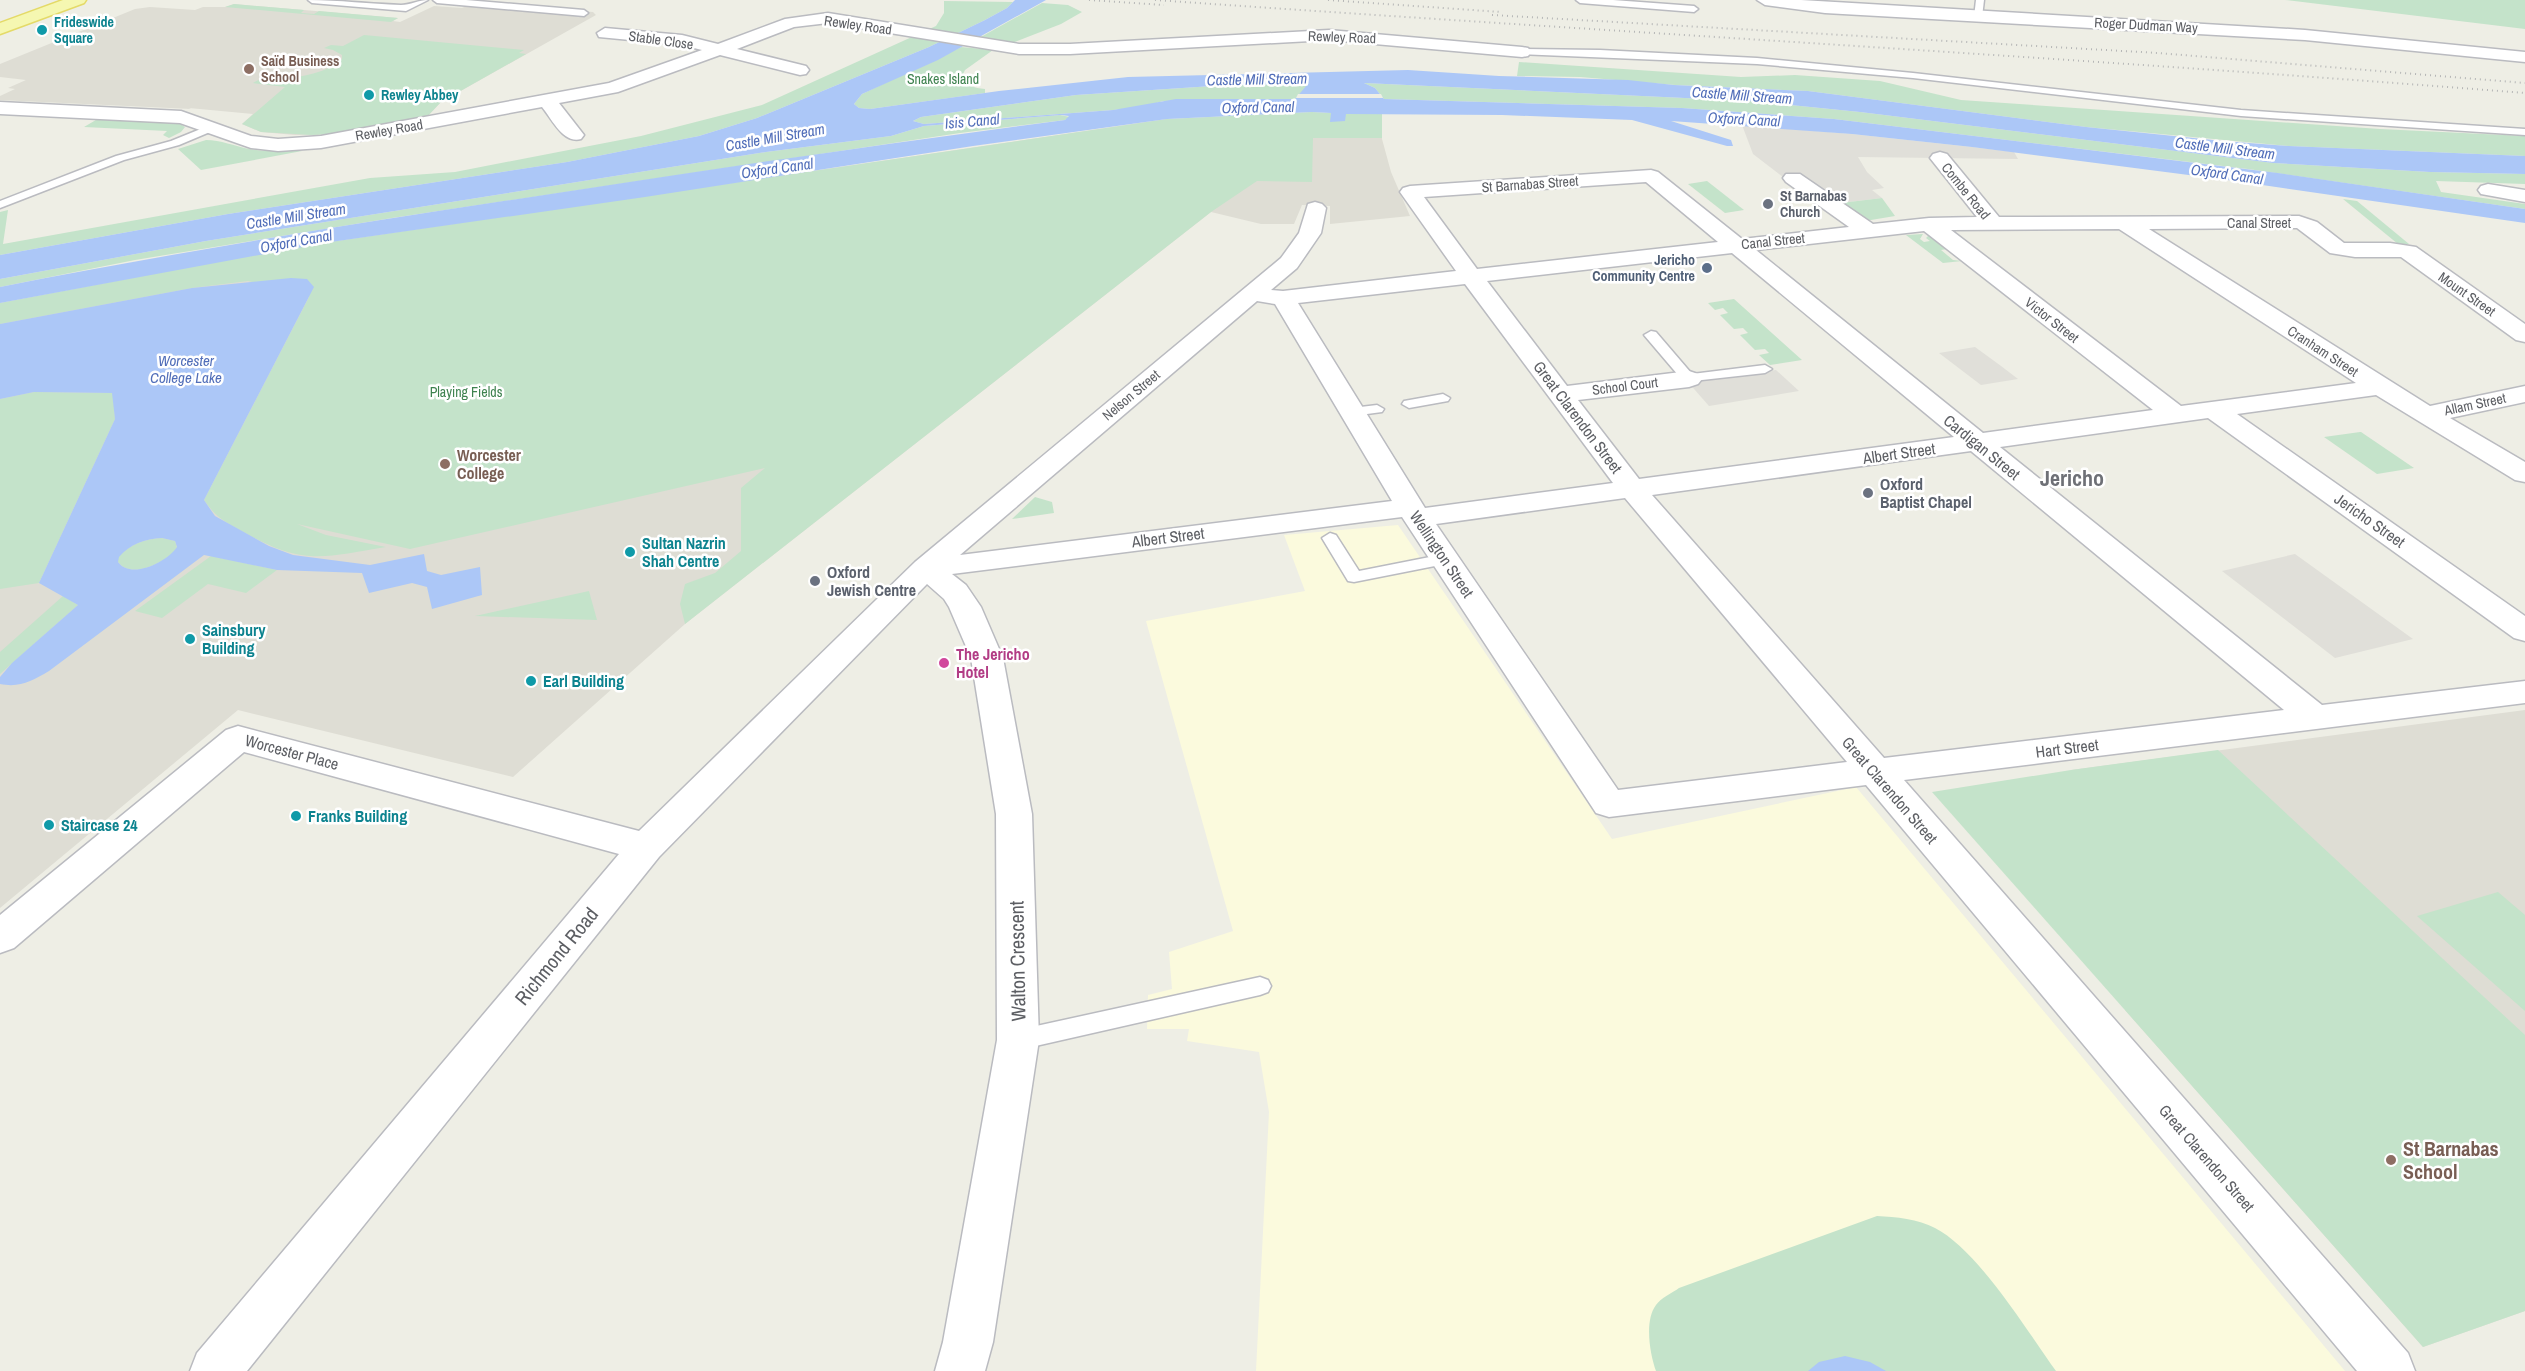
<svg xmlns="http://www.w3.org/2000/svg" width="2525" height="1371" font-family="'Archivo Narrow',sans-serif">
<rect width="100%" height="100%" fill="#eeeee5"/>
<polygon fill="#fbfadd" points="1398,525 1612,839 1856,787 2345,1371 1256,1371 1269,1112 1259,1052 1187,1041 1189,1029 1147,1029 1148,995 1172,989 1169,952 1233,931 1146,621 1305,591 1284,535"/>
<g fill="#e0dfd9">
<polygon points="1742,125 1852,134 1972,147 2014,152 2018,159 1858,157 1867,172 1884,188 1872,190 1882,198 1841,203 1791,176 1783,177 1753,154"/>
<polygon points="1975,347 2001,366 2018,379 1981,385 1939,353"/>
<polygon points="1776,370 1799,391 1709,406 1687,381"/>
<polygon points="2295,554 2413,639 2335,658 2222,571"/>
</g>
<g fill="#deddd4">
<polygon points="475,2 593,12 596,15 441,102 424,120 336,134 295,135 261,132 242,124 253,114 189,108 191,109 0,100 0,96 15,89 8,88 26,80 0,77 0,64 135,9 150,7 195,10 203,7 225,7 234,4 398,18 393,21 400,22 434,6 462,8"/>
<polygon points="1382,114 1382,139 1391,172 1410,216 1330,224 1330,206 1302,205 1294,224 1261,224 1211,212 685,624 513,777 238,710 0,908 0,303 324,243 1167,119 1330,122"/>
<polygon points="2525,710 2525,1311 2423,1347 2125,1010 2171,992 2071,770"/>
</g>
<g fill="#c4e3ca">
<polygon points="2285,0 2525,0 2525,29"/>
<polygon points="944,1 1013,2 1007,8 985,20 929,47 757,118 699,136 567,162 228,214 0,255 0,212 8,210 3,244 370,178 455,172 641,136 762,105 936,26 944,13"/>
<polygon points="1042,3 1068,5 1082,12 1061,24 1012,43 979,38"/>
<polygon points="234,4 304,10 301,13 314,14 319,11 398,18 391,22 225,7"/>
<path d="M364,35L524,50L519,53L526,54L441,102L424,120L336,134L311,135L261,132L242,124L285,87L253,83C262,77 271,80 281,79C301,77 327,73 342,59V55L333,50L324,48L331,45L343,46Z"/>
<path d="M961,47L993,50L965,70L962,76C966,86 974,88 985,89V93L870,109L859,108L854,104L862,94Z"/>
<polygon points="1519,62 1741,77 1795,75 1880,81 1961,100 2380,129 2525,136 2525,156 2289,146 2086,127 1808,91 1675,85 1580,77 1517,76"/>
<polygon points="1364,83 1749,101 1860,112 2273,163 2430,172 2525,174 2525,184 2436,181 2441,192 2525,204 2525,209 2248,169 1834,119 1682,108 1384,99 1375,88"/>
<polygon points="1300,84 1308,85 1296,99 1163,101 1143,107 1113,110 924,124 913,121 921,117 1076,95 1228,85"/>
<path d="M1312,112L1331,113L1345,121V114H1382V138H1313L1312,182L1257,181L1211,212L685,624L680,604L685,584L715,573L741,551V488L765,468L410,549L297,524L326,535L386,547C324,557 305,566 247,534C226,522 218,520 204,500L309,297L248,281L192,288L0,324V303L283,249L1167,119Z"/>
<polygon points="1060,115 1070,117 1065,120 960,133 392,218 135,260 0,287 0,279 206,241 766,152 891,136 924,126"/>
<polygon points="101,117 175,121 185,127 181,132 169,138 163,135 167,131 84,127"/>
<path d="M206,140C221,140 234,146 249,149C266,152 284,151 302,151L201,170L178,149Z"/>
<polygon points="1707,181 1744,210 1725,213 1688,184"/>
<polygon points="1882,198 1895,216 1865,221 1841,203"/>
<polygon points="2343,199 2357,201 2409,244 2398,244"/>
<polygon points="1923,234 1920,239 1924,242 1930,241 1926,238 1929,235 1947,249 1941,250 1953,260 1962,261 1943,263 1906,235"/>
<polygon points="1734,299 1802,360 1770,365 1759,355 1769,353 1765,349 1755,350 1740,335 1748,333 1743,328 1734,329 1720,315 1728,313 1723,308 1715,310 1708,303"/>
<polygon points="34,392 113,393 115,419 39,583 0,589 0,399"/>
<polygon points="2360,432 2361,432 2414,468 2377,474 2324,437"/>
<polygon points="1035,497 1052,502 1054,513 1012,519"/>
<path d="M162,538L175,541L177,548C167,562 131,580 118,562V557C130,544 145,539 162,538Z"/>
<polygon points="211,556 277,570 246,593 208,584 162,618 135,611"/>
<polygon points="589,591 597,620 475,616"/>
<polygon points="63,596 78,605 0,674 0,652"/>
<polygon points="2218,750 2525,1035 2525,1311 2423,1347 1932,792 2071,770"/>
<polygon points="2498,892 2525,915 2525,1011 2417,916"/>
<path d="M1877,1216C1896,1217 1918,1219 1935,1228C1978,1250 2027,1331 2056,1371H1656C1650,1354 1644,1321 1656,1305C1661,1298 1672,1293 1679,1288Z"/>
</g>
<g fill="#acc7f7" fill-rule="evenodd">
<path d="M1015,0H1046L938,60L862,94L854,104L859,108L870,109L999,91L1128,77L1408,70L1499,76L1628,80L1674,85L1808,91L2086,127L2223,141L2289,146L2525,156V174L2430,172L2273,163L1860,112L1749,101L1364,83L1375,88L1384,99L1682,108L1834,119L2278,173L2525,209V223L2235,181L1972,147L1852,134L1671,121L1731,140L1733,146H1727L1632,120L1502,115L1346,114L1345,121L1330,122L1331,113L1312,112L1167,119L973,146L645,197L324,243L0,303V287C192,249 384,219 577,190C740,165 902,141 1065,120L1069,116L1061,115L924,126L891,136L766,152L206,241L0,279V255L228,214L567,162L699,136L757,118L929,47L985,20L1007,8ZM1300,84L1307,85L1295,99H1176L1113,110L924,124L913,121L921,117L1076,95L1228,85Z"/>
<path d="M291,278L307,279L314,287L204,500L215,516L269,546L293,555L370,565L424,554L427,571L441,575L480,567L482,595L432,609L427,587L412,583L369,593L362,573L277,570L204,555L49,671C32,681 20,688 0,684V677L12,663L78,605L39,583L115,419L112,393L34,392L0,399V324L192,288ZM162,538L175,541L177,547C167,562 131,580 118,562L119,557C130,544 145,539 162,538Z"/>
<polygon points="1845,1356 1870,1362 1886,1371 1808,1371 1819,1362"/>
</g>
<polygon fill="#eeeee5" points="1298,94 1381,94 1383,98 1296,98"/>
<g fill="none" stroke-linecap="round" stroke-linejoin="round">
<defs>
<g id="lane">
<path d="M308,0C339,0 370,4 401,5C410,5 419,0 428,0L406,11L312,3Z"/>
<polygon points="433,0 466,0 584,10 588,13 584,16 437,3"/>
<polygon points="1576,0 1613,0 1694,6 1698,9 1694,12 1580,3"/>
<polygon points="1976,0 1984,0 1982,17 1978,20 1974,17"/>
<polygon points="1522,49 1600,50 1757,58 1913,73 2241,110 2525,129 2525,135 2241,116 1913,78 1757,64 1519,54 1517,52"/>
<polygon points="213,124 217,125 217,129 179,145 124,160 0,208 0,201 116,156 171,141"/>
<polygon points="1651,331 1656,332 1692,374 1765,365 1772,369 1765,373 1684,382 1644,335"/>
<polygon points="1443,394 1450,398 1448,401 1409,408 1402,404 1404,401"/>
<polygon points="1377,405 1384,409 1382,412 1352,416 1345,412 1352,408"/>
<polygon points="1330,533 1336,535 1359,571 1445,554 1453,559 1445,564 1354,582 1348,581 1322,538"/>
<polygon points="1260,977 1268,980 1271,986 1268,992 1260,995 1018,1050 1010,1047 1007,1040 1010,1033 1018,1030"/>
</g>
<g id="street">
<polygon points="1757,0 1801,0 2305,30 2525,52 2525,62 2305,40 1825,13 1765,5"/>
<path d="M828,13L1019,44H1070L1329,30L1522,47L1528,48L1531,52L1528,56L1522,57L1329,40L1070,54H1019L828,23L794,27L737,49L806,66L809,70L806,74L800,75L720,55L618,92L559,103L584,135L581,139C563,144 552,119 542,107L321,148L278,151L251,148L180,123L0,114V102L181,111L251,136L278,139L321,136L609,83L702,50L682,45L599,37L597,33L605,28L682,35L718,44L785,19Z"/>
<path d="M1940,152L1947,154L1999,217L2299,216L2317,222L2344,243H2390L2416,247L2525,324V342L2516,340L2401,257H2355L2330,253L2297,228L2149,229L2430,406L2525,386V402L2450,418L2525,462V482L2515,480L2376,395L2237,414L2525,616V641L2514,638L2208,418L2000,447L2322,705L2525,681V703L1904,780L2408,1353L2415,1371H2357L1866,785L1609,817L1596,813L1402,517L952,574L966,585L981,607L1003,658L1032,814L1039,1040L993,1342L985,1371H935L943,1342L997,1040L996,814L971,658L949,607L944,599L927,584L659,857L247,1371H190L197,1353L619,854L244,752L14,948L0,953V915L226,730L238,726L639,831L915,562L1281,258L1299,233L1308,204L1315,202L1322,204L1326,208L1321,233L1297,268L1271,290L1283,291L1456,271L1400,192L1403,188L1410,186L1651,170L1658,172L1742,239L1849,227L1786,182L1783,178L1786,174H1800L1873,224L1929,218L1977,217L1930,158L1933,154ZM1646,182L1718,242L1477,269L1424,197ZM2119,229L2356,383L2181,406L1951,230ZM1924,231L2153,410L1983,433L1756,250ZM1732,253L1954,437L1639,479L1578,400L1689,387L1698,384L1702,379L1698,374L1689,371L1567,386L1487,281ZM1465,284L1613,483L1425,508L1298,303ZM1257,301L1275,304L1392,501L960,555ZM1971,451L2284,710L1884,758L1652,495ZM1625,498L1847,762L1618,790L1436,524Z"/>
<polygon points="2488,184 2525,190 2525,202 2481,194 2478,190 2481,186"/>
</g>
<polygon id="primary" points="63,0 86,0 84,3 0,34 0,23"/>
</defs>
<use href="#lane" stroke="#babbc0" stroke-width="3"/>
<use href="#street" stroke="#babbc0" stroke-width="3"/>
<use href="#primary" stroke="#e4da68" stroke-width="3"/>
<use href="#lane" fill="#fff" fill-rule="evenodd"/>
<use href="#street" fill="#fff" fill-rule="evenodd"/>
<use href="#primary" fill="#f5f7b1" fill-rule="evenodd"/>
<g stroke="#b5b6b6" stroke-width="2" stroke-dasharray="1 4" stroke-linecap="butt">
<polyline points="1089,0 1164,5"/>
<path d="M1155,0C1612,32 2069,57 2525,93"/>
<polyline points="1328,0 1501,12"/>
<polyline points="1492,15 2158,53 2525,83"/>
</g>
</g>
<g fill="#0f9aa8" stroke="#fff" stroke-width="2">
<circle cx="42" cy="30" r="6"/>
<circle cx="369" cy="95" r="6"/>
<circle cx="630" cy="552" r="6"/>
<circle cx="190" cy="639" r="6"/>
<circle cx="531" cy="681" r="6"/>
<circle cx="296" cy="816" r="6"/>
<circle cx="49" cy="825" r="6"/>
</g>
<g fill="#8d6e63" stroke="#fff" stroke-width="2">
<circle cx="249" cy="69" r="6"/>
<circle cx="445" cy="464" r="6"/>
<circle cx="2391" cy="1160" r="6"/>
</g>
<g fill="#6b7280" stroke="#fff" stroke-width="2">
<circle cx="1768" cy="204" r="6"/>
<circle cx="1868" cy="493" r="6"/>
<circle cx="815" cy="581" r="6"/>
</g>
<circle fill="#5c6f8a" stroke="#fff" stroke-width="2" cx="1707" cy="268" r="6"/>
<circle fill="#d1479c" stroke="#fff" stroke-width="2" cx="944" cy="663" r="6"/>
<g text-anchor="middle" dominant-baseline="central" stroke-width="5" stroke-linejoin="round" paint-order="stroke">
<g font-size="14" font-weight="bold" fill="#0d838f" stroke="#fff" text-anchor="start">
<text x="54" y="22">Frideswide<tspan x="54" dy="16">Square</tspan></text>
<text x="381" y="95">Rewley Abbey</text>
</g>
<g font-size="14" fill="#5d5f64" stroke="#fff">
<text transform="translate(858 25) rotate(8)">Rewley Road</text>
<text transform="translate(2146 25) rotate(3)">Roger Dudman Way</text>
<text transform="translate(1342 37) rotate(2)">Rewley Road</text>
<text transform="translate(661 40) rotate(8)">Stable Close</text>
<text transform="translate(389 130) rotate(-10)">Rewley Road</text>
<text transform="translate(1530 184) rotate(-4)">St Barnabas Street</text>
<text transform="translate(1966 191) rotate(51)">Combe Road</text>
<text x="2259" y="223">Canal Street</text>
<text transform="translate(1773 241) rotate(-6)">Canal Street</text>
<text transform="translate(2467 294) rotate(35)">Mount Street</text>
<text transform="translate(2052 320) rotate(38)">Victor Street</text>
<text transform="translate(2323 351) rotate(33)">Cranham Street</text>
<text transform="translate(1625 386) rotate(-7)">School Court</text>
<text transform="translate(1131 395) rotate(-40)">Nelson Street</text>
<text transform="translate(2475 404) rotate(-12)">Allam Street</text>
</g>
<g font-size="14" font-weight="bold" fill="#785e54" stroke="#fff" text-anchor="start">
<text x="261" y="61">Saïd Business<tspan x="261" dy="16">School</tspan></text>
</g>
<g font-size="14" fill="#3e824f" stroke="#fff">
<text x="943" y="79">Snakes Island</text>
<text x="466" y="392">Playing Fields</text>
</g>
<g font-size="14" font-weight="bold" fill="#5b616d" stroke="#fff" text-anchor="start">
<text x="1780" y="196">St Barnabas<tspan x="1780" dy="16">Church</tspan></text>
</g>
<g font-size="14" font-weight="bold" fill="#4e5e75" stroke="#fff" text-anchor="end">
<text x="1695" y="260">Jericho<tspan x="1695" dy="16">Community Centre</tspan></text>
</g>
<g font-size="15" font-style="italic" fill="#516eb9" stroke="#fff">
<text transform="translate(1257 79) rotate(-1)">Castle Mill Stream</text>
<text transform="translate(1742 95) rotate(4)">Castle Mill Stream</text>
<text transform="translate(1258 107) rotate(-1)">Oxford Canal</text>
<text transform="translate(1744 119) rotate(3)">Oxford Canal</text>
<text transform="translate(972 121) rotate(-5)">Isis Canal</text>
<text transform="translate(775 137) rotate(-10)">Castle Mill Stream</text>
<text transform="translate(2225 148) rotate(7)">Castle Mill Stream</text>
<text transform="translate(777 168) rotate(-8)">Oxford Canal</text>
<text transform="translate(2227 174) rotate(8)">Oxford Canal</text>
<text transform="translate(296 216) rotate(-9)">Castle Mill Stream</text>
<text transform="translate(296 241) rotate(-10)">Oxford Canal</text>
<text x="186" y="360">Worcester<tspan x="186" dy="17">College Lake</tspan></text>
</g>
<g font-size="16" fill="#5d5f64" stroke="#fff">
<text transform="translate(1578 417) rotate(53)">Great Clarendon Street</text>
<text transform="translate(1982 447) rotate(39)">Cardigan Street</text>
<text transform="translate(1899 453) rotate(-8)">Albert Street</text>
<text transform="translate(2370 520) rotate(35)">Jericho Street</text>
<text transform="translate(1168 537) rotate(-7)">Albert Street</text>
<text transform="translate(1442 554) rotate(56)">Wellington Street</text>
<text transform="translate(2067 748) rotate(-7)">Hart Street</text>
<text transform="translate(292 752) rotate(15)">Worcester Place</text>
<text transform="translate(1890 790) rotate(49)">Great Clarendon Street</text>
<text transform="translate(2207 1158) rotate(49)">Great Clarendon Street</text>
</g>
<g font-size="16" font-weight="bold" fill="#785e54" stroke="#fff" text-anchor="start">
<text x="457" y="455">Worcester<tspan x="457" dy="18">College</tspan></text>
</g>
<g font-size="16" font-weight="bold" fill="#5b616d" stroke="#fff" text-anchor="start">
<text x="1880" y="484">Oxford<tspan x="1880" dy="18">Baptist Chapel</tspan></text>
<text x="827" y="572">Oxford<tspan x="827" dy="18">Jewish Centre</tspan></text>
</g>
<g font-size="16" font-weight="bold" fill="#0d838f" stroke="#fff" text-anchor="start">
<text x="642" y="543">Sultan Nazrin<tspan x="642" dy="18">Shah Centre</tspan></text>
<text x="202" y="630">Sainsbury<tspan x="202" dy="18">Building</tspan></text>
<text x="543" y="681">Earl Building</text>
<text x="308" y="816">Franks Building</text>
<text x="61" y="825">Staircase 24</text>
</g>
<g font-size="16" font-weight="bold" fill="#b23c85" stroke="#fff" text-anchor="start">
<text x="956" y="654">The Jericho<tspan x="956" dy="18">Hotel</tspan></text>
</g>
<g font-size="20" fill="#5d5f64" stroke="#fff">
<text transform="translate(556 956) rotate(-51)">Richmond Road</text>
<text transform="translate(1017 961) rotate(-91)">Walton Crescent</text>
</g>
<g font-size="20" font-weight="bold" fill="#785e54" stroke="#fff" text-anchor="start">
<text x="2403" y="1148">St Barnabas<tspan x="2403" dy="23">School</tspan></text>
</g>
<g font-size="22" font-weight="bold" fill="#6e7076" stroke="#fff">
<text x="2072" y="478">Jericho</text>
</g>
</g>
</svg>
